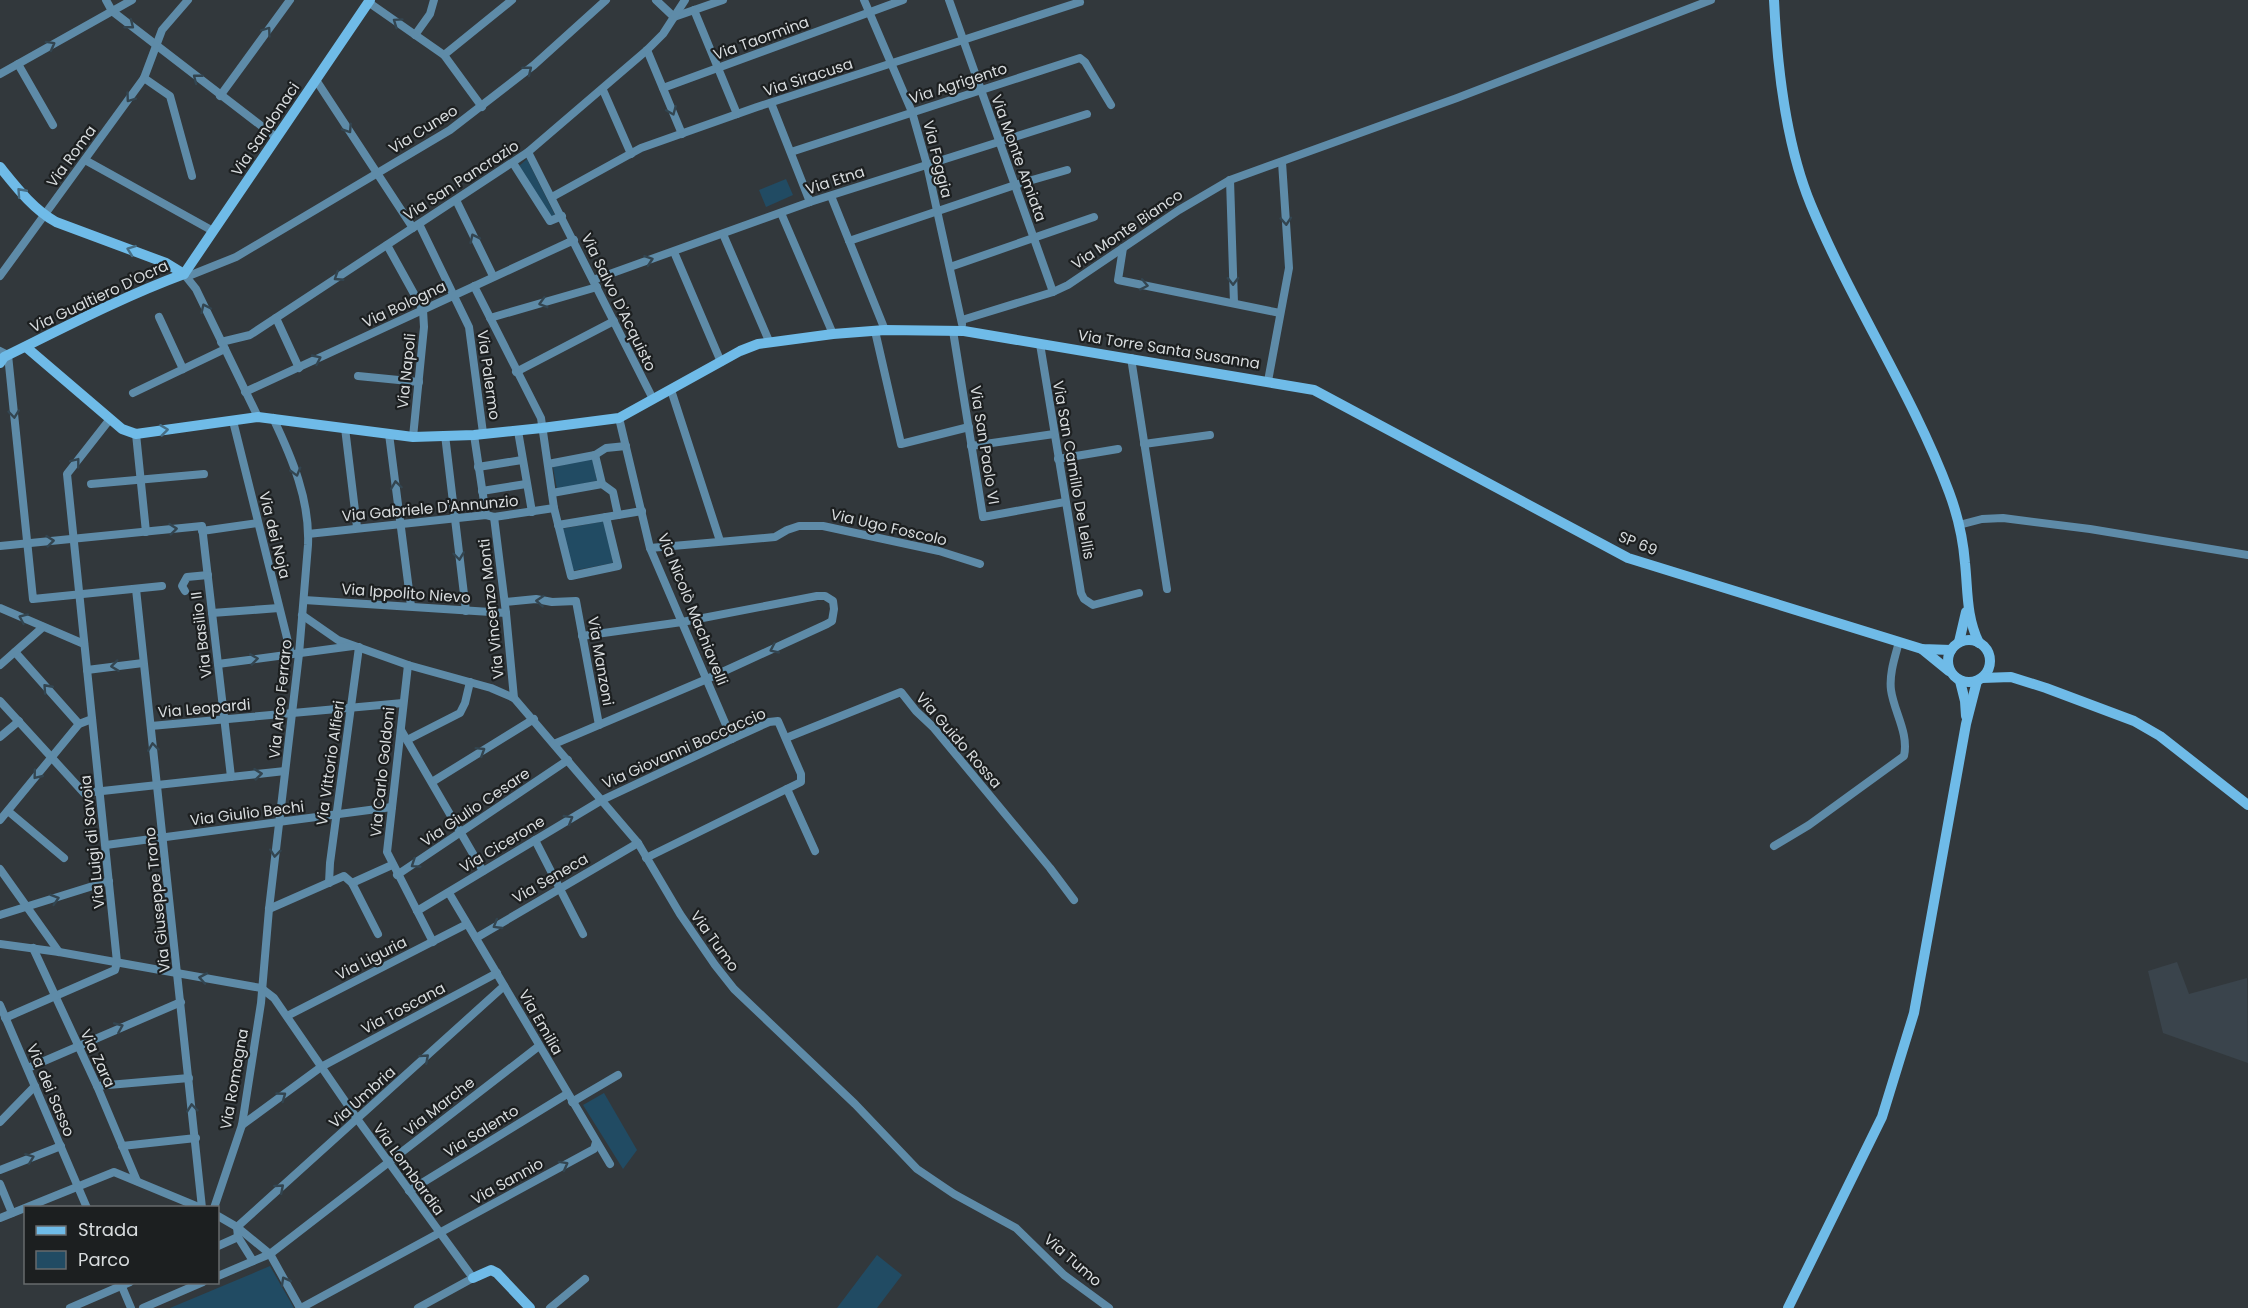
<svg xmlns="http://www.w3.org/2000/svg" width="2248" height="1308" font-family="Poppins,sans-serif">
<rect width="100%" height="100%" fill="#32383c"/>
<polygon fill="#3a444c" points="2177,962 2189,994 2247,978 2248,1063 2163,1033 2148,971"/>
<g fill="#214b63">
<polygon points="527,159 555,215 550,217 519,166"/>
<polygon points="786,179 793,195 766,207 759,190"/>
<polygon points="592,458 597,481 557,489 553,467"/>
<polygon points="605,521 613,563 572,571 561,529"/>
<polygon points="604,1093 637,1150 623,1169 583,1105"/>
<polygon points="877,1255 902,1275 877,1308 837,1308"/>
<polygon points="270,1266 294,1308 170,1308"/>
</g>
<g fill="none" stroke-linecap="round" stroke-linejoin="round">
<g stroke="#5e8ba8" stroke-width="8">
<polyline points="106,0 112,11 277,138"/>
<polyline points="656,0 674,17 723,0"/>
<polyline points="864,0 912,112 927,165 962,324"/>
<polyline points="949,0 1053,292"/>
<polyline points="368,2 444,55 482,107"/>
<polyline points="694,10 737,114"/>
<polyline points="415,35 430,14 434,0"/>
<polyline points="647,50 682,134"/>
<polyline points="444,55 512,0"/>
<polyline points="18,64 53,125"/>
<polyline points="0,74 132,0"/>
<polyline points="144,78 170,96 192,176"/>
<polyline points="316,80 413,228"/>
<polyline points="663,88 903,0"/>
<polyline points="603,90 631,154"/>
<polyline points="220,96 290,0"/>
<polyline points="771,103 810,202"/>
<polyline points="528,152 653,399"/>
<polyline points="791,152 1080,58 1085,62 1111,105"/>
<polyline points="85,160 213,231"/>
<polyline points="513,163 550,221 562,216"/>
<polyline points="1230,180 1234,303"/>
<polyline points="831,196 885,330"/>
<polyline points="552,197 641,148 757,107 1080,2"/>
<polyline points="456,200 493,276"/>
<polyline points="781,213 833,334"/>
<polyline points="419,224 469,327 483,433"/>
<polyline points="723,234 769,341"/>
<polyline points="849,241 1015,185 1067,170"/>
<polyline points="387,245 423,310 424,327 413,437"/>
<polyline points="1123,248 1118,280 1280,313"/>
<polyline points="674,252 721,362"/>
<polyline points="950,267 1094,217"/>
<polyline points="184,274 191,275 236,257 450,130 534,65 606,0"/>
<polyline points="184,274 196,289 258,417"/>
<polyline points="0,276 144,78 162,30 188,0"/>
<polyline points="593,280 810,202 1087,114"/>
<polyline points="474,286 541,418 554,508 571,576 618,566 606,517"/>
<polyline points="159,317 183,369"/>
<polyline points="276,318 299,368"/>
<polyline points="490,318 597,287"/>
<polyline points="962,320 1053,292 1068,285 1179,210 1230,180 1457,98 1711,0"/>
<polyline points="875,331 901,444 969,427"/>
<polyline points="953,331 983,517 1065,502"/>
<polyline points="221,342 250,335 528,152 647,50 663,34 685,0"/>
<polyline points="1040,344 1081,593 1084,599 1093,605 1139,593"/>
<polyline points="0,351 8,355 33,599 162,586"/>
<polyline points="1131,358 1167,589"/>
<polyline points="516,372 614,321"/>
<polyline points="358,376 419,382"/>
<polyline points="1268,381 1289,268 1282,162"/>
<polyline points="671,390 720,541"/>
<polyline points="245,392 574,240"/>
<polyline points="133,393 225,349"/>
<polyline points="619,418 650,548 732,739"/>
<polyline points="233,421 291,654"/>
<polyline points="345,428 357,527"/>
<polyline points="518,431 532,512"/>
<polyline points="136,434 146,532"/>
<polyline points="389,434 411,606"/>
<polyline points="445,435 466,611"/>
<polyline points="474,435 486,515"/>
<polyline points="1144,444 1210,435"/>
<polyline points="971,446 1054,434"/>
<polyline points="595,455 602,484 613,492 618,515"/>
<polyline points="1058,459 1118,449"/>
<polyline points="548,464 595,455 606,448 626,446"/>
<polyline points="478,467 522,460"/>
<polyline points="91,484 204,474"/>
<polyline points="482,491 526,484"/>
<polyline points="552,493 602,484"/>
<polyline points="494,517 506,613 514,698"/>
<polyline points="558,525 642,511"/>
<polyline points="1959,525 1982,519 2003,518 2090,529 2248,555"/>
<polyline points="202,531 258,523"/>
<polyline points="308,534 486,515 494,517 554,508"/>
<polyline points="0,546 202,526 231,777"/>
<polyline points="650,548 775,537 787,530 799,526 823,526 939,551 980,564"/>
<polyline points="136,589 202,1208"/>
<polyline points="185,591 182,586 187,577 208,575"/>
<polyline points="304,600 506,613"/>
<polyline points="505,602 536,599 552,602 576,601 599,725"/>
<polyline points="0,608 84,644"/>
<polyline points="212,613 279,608"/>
<polyline points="302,615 338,640 408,665 491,688 514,698 638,843 680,914 715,965 734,989 855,1104 917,1169 954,1194 1016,1228 1064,1275 1109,1308"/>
<polyline points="15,652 79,724"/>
<polyline points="218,664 353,646"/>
<polyline points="0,665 43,627"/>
<polyline points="408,665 387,852 433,942"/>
<polyline points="87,670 143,663"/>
<polyline points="0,701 84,793 285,771"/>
<polyline points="151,726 403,703"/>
<polyline points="401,730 483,871"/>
<polyline points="0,737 19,721"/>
<polyline points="786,738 901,692 916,711 933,727 1050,868 1074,900"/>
<polyline points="407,740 460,713 465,703 470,682"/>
<polyline points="554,744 707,679 827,624 832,621 834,609 833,601 825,596 817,596 682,622 582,636"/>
<polyline points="432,782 534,719"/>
<polyline points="787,789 815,851"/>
<polyline points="8,811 64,858"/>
<polyline points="0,820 79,724 92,719"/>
<polyline points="535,840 583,934"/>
<polyline points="106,845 392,807"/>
<path d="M1774,846L1809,825L1904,756C1909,733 1894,712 1891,690C1889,674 1895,657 1899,642"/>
<polyline points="0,869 59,952"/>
<polyline points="397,875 568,760"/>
<polyline points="329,883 330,863 359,647"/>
<polyline points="352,883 392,865"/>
<polyline points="449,893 610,1164"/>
<polyline points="269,909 344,876 352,883 378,934"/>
<polyline points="417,911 602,800 732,739 769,722 778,721 801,774 801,782 646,858"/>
<polyline points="0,915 109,881"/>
<polyline points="476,938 638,843"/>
<polyline points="0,944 59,952 261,988 274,998 358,1120 473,1278 418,1308"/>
<polyline points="33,948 97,1086 137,1181"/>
<polyline points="0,1005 87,1208"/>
<polyline points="287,1016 467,924"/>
<polyline points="5,1018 115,970 117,962 67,474 110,419"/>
<polyline points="28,1068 181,1002"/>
<polyline points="97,1086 189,1078"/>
<polyline points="572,1102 618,1075"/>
<polyline points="0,1122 35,1086"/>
<polyline points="242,1125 321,1067 497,973"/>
<polyline points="122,1146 196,1138"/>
<polyline points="0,1170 61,1146"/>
<polyline points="0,1184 12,1213"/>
<polyline points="409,1191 567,1094"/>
<path d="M214,1208L242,1125L261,1003L269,909L299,654L308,545C310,500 292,458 273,418"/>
<polyline points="218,1216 237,1227 270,1254 300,1308"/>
<polyline points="0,1218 114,1172 201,1208"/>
<polyline points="218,1246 238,1237"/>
<polyline points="253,1261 238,1237 237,1227 504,986"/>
<polyline points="218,1276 270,1254 539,1046"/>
<polyline points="120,1282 131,1308"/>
<polyline points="70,1308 130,1282"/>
<polyline points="143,1308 203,1282"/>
<polyline points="301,1308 594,1149 596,1142"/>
<polyline points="550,1308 585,1279"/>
</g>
<g stroke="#6fbbe8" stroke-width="10">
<path d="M1774,0C1777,65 1786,145 1811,205C1852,304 1912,393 1949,492C1958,516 1963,538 1965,563C1968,591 1966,616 1979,643"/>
<path d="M0,167C17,188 33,209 56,222L166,263L184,274"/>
<polyline points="184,274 370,0"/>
<polyline points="26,347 122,429 136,434 258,417 413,437 474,435 542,428 619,418 740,351 758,344 833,334 885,330 964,331 1314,390 1628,558 1922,649 1951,650"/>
<path d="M0,363L4,357C63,328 122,297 184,274"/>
<circle cx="1969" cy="661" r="21"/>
<polyline points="1959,642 1966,612"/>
<polyline points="1922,649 1949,671"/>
<polyline points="1982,678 2011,677 2046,688 2134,721 2160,736 2248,805"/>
<polyline points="1960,681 1965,701 1966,716"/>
<polyline points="473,1278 491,1270 497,1273 530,1308"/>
<polyline points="1788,1308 1882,1117 1914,1013 1966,724 1977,681"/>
</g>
</g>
<defs><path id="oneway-chevron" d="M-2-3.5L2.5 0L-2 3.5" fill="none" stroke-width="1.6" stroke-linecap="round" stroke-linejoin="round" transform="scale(1.5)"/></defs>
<g stroke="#334550">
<use href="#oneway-chevron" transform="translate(397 22) rotate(-145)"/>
<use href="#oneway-chevron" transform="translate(130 25) rotate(38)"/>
<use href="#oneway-chevron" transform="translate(267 31) rotate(-54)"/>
<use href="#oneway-chevron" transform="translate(51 45) rotate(-29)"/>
<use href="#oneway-chevron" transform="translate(528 70) rotate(-39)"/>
<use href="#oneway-chevron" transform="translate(197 78) rotate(-142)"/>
<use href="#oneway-chevron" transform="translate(130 98) rotate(126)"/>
<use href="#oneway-chevron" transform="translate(672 111) rotate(67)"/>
<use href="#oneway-chevron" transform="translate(348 129) rotate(57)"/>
<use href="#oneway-chevron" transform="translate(1286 221) rotate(86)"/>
<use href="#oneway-chevron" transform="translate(474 238) rotate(-116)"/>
<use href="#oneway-chevron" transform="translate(649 260) rotate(-19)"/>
<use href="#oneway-chevron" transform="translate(338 277) rotate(147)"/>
<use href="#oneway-chevron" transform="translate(1233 281) rotate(89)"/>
<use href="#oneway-chevron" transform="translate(1144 285) rotate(11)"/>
<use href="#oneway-chevron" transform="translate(543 303) rotate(164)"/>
<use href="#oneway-chevron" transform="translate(205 308) rotate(-115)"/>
<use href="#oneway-chevron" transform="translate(317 359) rotate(-25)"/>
<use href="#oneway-chevron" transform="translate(14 414) rotate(84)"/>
<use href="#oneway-chevron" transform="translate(76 462) rotate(-52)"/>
<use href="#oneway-chevron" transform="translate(296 472) rotate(74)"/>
<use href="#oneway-chevron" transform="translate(396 485) rotate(-98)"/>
<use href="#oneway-chevron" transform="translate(173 529) rotate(-6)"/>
<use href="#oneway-chevron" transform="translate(50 541) rotate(-6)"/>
<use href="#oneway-chevron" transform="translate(459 556) rotate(83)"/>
<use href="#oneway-chevron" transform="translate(540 601) rotate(-176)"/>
<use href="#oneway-chevron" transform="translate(23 618) rotate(-156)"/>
<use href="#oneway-chevron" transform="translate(774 649) rotate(155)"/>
<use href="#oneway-chevron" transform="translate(254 659) rotate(-8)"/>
<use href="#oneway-chevron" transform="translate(115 666) rotate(173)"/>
<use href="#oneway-chevron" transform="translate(47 688) rotate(-132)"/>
<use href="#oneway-chevron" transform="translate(153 747) rotate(-97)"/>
<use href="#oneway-chevron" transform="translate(481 751) rotate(-32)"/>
<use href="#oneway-chevron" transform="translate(258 774) rotate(-6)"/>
<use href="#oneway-chevron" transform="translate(37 775) rotate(129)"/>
<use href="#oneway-chevron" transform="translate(569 819) rotate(-31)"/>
<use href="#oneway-chevron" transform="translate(275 853) rotate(96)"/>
<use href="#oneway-chevron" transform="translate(415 864) rotate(146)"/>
<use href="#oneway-chevron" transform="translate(55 899) rotate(-17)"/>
<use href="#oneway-chevron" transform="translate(497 925) rotate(149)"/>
<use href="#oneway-chevron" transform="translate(203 978) rotate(-170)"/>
<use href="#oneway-chevron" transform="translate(119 1027) rotate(-23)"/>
<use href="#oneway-chevron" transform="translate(425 1058) rotate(-42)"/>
<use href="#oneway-chevron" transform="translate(282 1096) rotate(-36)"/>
<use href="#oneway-chevron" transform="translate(192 1108) rotate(-96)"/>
<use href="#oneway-chevron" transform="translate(30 1158) rotate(-21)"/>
<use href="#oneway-chevron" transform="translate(564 1165) rotate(-29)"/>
<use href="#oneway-chevron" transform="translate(280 1188) rotate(-41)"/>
<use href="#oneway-chevron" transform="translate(285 1281) rotate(-119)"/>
</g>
<g stroke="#466d84">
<use href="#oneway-chevron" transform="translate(21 192) rotate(-132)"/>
<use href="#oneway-chevron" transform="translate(131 250) rotate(-160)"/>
<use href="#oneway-chevron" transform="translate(164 430) rotate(-7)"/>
</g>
<g text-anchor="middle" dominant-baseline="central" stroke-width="4.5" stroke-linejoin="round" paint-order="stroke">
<g font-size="15" fill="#d8dcde" stroke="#1c1f20">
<text transform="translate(761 38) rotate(-20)">Via Taormina</text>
<text transform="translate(808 77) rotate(-18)">Via Siracusa</text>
<text transform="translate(958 83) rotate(-18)">Via Agrigento</text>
<text transform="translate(265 129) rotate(-56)">Via Sandonaci</text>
<text transform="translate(423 129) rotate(-32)">Via Cuneo</text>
<text transform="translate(71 156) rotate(-54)">Via Roma</text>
<text transform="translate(1019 158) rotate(70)">Via Monte Amiata</text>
<text transform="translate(938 159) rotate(76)">Via Foggia</text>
<text transform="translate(461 180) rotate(-33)">Via San Pancrazio</text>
<text transform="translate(835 180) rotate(-18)">Via Etna</text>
<text transform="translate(1127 229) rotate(-34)">Via Monte Bianco</text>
<text transform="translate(99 296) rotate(-25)">Via Gualtiero D'Ocra</text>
<text transform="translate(619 302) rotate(64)">Via Salvo D'Acquisto</text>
<text transform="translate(404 304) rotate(-25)">Via Bologna</text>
<text transform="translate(1169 349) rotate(9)">Via Torre Santa Susanna</text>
<text transform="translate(406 371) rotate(-84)">Via Napoli</text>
<text transform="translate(489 375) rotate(82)">Via Palermo</text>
<text transform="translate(985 445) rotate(81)">Via San Paolo VI</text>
<text transform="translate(1074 470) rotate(80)">Via San Camillo De Lellis</text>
<text transform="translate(430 508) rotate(-5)">Via Gabriele D'Annunzio</text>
<text transform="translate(889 527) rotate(13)">Via Ugo Foscolo</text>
<text transform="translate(275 535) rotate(76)">Via dei Noja</text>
<text transform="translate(1638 543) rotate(22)">SP 69</text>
<text transform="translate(406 593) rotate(4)">Via Ippolito Nievo</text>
<text transform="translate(491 609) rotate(-96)">Via Vincenzo Monti</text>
<text transform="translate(693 609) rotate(68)">Via Nicolò Machiavelli</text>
<text transform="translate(201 635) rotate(-97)">Via Basilio II</text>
<text transform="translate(601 661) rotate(80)">Via Manzoni</text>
<text transform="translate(280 699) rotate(-84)">Via Arco Ferraro</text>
<text transform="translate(204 708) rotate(-5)">Via Leopardi</text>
<text transform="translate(959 740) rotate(49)">Via Guido Rossa</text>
<text transform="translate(684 748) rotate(-24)">Via Giovanni Boccaccio</text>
<text transform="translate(330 763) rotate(-82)">Via Vittorio Alfieri</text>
<text transform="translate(382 772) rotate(-84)">Via Carlo Goldoni</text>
<text transform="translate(475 807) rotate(-34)">Via Giulio Cesare</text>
<text transform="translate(247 813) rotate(-7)">Via Giulio Bechi</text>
<text transform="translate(92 842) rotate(-96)">Via Luigi di Savoia</text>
<text transform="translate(502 844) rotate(-31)">Via Cicerone</text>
<text transform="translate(550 878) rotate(-30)">Via Seneca</text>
<text transform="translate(157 900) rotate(-96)">Via Giuseppe Trono</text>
<text transform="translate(715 941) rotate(54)">Via Tumo</text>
<text transform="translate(371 958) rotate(-27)">Via Liguria</text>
<text transform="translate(403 1008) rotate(-28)">Via Toscana</text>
<text transform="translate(541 1022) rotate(60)">Via Emilia</text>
<text transform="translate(98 1058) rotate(65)">Via Zara</text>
<text transform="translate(234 1079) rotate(-80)">Via Romagna</text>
<text transform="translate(51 1090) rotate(67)">Via dei Sasso</text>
<text transform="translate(362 1097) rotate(-42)">Via Umbria</text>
<text transform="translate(439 1106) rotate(-38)">Via Marche</text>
<text transform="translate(481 1131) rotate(-32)">Via Salento</text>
<text transform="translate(409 1169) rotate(54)">Via Lombardia</text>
<text transform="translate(507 1181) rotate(-29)">Via Sannio</text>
<text transform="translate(1073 1260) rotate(41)">Via Tumo</text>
</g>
</g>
<rect x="24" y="1206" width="195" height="78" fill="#1c1f20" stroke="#676b6c" stroke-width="1.5"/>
<rect x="36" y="1226" width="30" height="9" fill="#6fbbe8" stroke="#676b6c" stroke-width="1.5"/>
<text x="78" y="1236" font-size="18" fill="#d8dcde">Strada</text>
<rect x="36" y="1251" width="30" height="18" fill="#214b63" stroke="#676b6c" stroke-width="1.5"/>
<text x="78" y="1266" font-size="18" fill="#d8dcde">Parco</text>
</svg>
